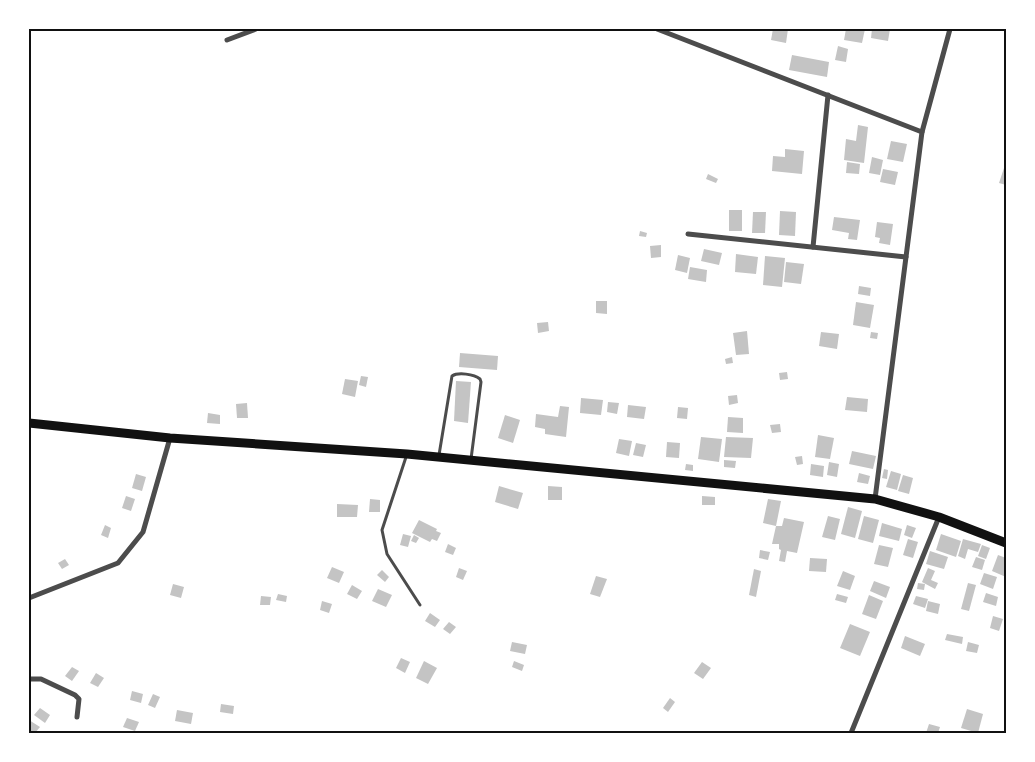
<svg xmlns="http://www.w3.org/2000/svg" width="1035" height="762" font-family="Mulish,sans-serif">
<rect width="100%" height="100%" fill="#fff"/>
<g fill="#c4c4c4">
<polygon points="773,29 788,29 786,43 771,40"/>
<polygon points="846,29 865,29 862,43 844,40"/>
<polygon points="872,29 890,29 888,41 871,38"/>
<polygon points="838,46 848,49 846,62 835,60"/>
<polygon points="792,55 829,62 827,77 789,70"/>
<polygon points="858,125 868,127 864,163 844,160 846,139 856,141"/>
<polygon points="891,141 907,144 903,162 887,159"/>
<polygon points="785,149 804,151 802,174 772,171 773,156 785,157"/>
<polygon points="872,157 883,160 880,175 869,173"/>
<polygon points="847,162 860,164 859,174 846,173"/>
<polygon points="1004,168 1006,169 1006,185 999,183"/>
<polygon points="883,169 898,172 895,185 880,182"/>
<polygon points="708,174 718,179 716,183 706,179"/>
<rect x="729" y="210" width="13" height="21"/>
<polygon points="780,211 796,212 795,236 779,235"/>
<polygon points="753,212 766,212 765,233 752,233"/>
<polygon points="834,217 860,220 857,240 848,239 849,233 832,230"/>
<polygon points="877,222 893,224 890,245 879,243 880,238 875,237"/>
<polygon points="640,231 647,233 646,237 639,236"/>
<polygon points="661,245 661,257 651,258 650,246"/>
<polygon points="704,249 722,253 719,265 701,261"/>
<polygon points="736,254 758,257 756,274 735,272"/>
<polygon points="678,255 690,258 687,273 675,270"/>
<polygon points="765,256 785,258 782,287 763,285"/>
<polygon points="786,262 804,264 801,284 784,282"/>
<polygon points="690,267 707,270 706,282 688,279"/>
<polygon points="859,286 871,288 870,296 858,294"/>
<polygon points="596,301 607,301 607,314 596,313"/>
<polygon points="856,302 874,305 870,328 853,325"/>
<polygon points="548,322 549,331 538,333 537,323"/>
<polygon points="747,331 749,354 736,355 733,333"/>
<polygon points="821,332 839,334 837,349 819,346"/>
<polygon points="871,332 878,333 877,339 870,338"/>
<polygon points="460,353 498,356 497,370 459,367"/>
<polygon points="732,357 733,363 726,364 725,359"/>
<polygon points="787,372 788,379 780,380 779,373"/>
<polygon points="361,376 368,377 366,387 359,385"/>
<polygon points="345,379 358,381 355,397 342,394"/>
<polygon points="456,381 471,382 468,423 454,421"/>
<polygon points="737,395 738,403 729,405 728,396"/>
<polygon points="847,397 868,399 867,412 845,410"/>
<polygon points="581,398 603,400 601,415 580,413"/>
<polygon points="608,402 619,403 617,414 607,412"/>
<polygon points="247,403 248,418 237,418 236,404"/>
<polygon points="628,405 646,407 644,419 627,417"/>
<polygon points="560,406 569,407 566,437 545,434 545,429 535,427 536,414 558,417"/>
<polygon points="678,407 688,408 687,419 677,418"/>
<polygon points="208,413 220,415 220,424 207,423"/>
<polygon points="505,415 520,420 513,443 498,438"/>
<polygon points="728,417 743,418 743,433 727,432"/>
<polygon points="780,424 781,432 772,433 770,425"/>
<polygon points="818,435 834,438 830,459 815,457"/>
<polygon points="701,437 722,439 719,462 698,459"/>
<polygon points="726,437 753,438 751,458 724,457"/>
<polygon points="619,439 632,441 629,456 616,453"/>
<polygon points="667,442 680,443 679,458 666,457"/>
<polygon points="636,443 646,445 643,457 633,455"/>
<polygon points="852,451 876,456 873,469 849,464"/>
<polygon points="802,456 803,464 797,465 795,457"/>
<polygon points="724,460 736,461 735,468 724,467"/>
<polygon points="829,462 839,464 837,477 827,475"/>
<polygon points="686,464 693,465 693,471 685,470"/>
<polygon points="811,464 824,466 823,477 810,475"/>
<polygon points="884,469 888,470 887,479 882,478"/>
<polygon points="891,471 901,474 897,490 886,487"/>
<polygon points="859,473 870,476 868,484 857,482"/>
<polygon points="136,474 146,477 142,491 132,488"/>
<polygon points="903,475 913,478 909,494 898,491"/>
<polygon points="499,486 523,493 518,509 495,502"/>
<polygon points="548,486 562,487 562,500 548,500"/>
<polygon points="126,496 135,499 131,511 122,508"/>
<polygon points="702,496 715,497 715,505 702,505"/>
<polygon points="370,499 380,500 380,512 369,512"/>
<polygon points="768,499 781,501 776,526 782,526 784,518 804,522 797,553 787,551 785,562 779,561 781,550 779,549 779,544 772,544 776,526 763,523"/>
<polygon points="337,504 358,505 357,517 337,517"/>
<polygon points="848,507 862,511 855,538 841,534"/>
<polygon points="828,516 840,519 835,540 822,537"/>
<polygon points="864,516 879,520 873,543 858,539"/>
<polygon points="419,520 437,529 436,531 441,533 437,541 432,539 430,542 412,533"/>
<polygon points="882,523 902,529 899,541 879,536"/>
<polygon points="105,525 111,528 108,538 101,535"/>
<polygon points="907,525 916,528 912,538 904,535"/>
<polygon points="403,534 411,536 408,547 400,545"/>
<polygon points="941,534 961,541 956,557 936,550"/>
<polygon points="414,535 419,538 416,543 411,541"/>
<polygon points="908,539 918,542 913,558 903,555"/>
<polygon points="963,539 981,544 978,552 968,549 965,559 958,556"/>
<polygon points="448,544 456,548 453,555 445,552"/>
<polygon points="879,545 893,548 888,567 874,564"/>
<polygon points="982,545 990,548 986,559 978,556"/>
<polygon points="760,550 770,552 768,560 759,558"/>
<polygon points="930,551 948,557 944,569 926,564"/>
<polygon points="998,555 1006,558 1006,577 992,571"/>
<polygon points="976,557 985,560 982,570 972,567"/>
<polygon points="810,558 827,559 826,572 809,571"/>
<polygon points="65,559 69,565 62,569 58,563"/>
<polygon points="332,567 344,572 339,583 327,578"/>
<polygon points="459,568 467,571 463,580 456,577"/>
<polygon points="928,568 935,571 931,580 938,583 935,589 922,582"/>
<polygon points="754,569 761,571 756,597 749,595"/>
<polygon points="382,570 389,577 385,582 377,575"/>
<polygon points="843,571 855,576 850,590 837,586"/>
<polygon points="984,573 997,577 993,589 980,584"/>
<polygon points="596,576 607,579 600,597 590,594"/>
<polygon points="874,581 890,587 886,598 870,591"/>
<polygon points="918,583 925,584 924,590 917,589"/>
<polygon points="968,583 976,585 969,611 961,609"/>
<polygon points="173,584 184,587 181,598 170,595"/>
<polygon points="352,585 362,591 357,599 347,594"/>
<polygon points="378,589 392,595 386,607 372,601"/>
<polygon points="986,593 998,597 996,606 983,602"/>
<polygon points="278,594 287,596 286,602 276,600"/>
<polygon points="837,594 848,597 846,603 835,600"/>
<polygon points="869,595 883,601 876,619 862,614"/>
<polygon points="261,596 271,597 270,605 260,605"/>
<polygon points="916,596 928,599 925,608 913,604"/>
<polygon points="322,601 332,604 329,613 320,610"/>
<polygon points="928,601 940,604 938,614 926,611"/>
<polygon points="430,613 440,620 435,627 425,621"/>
<polygon points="993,616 1003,619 999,631 990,628"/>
<polygon points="449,622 456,627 450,634 443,629"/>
<polygon points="850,624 870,632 860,656 840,648"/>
<polygon points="947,634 963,637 962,644 945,640"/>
<polygon points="905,636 925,644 920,656 901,648"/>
<polygon points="512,642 527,645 525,654 510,651"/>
<polygon points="968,642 979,645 977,653 966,651"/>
<polygon points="401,658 410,662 405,673 396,668"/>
<polygon points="424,661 437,668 428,684 416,678"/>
<polygon points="514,661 524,665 522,671 512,667"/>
<polygon points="702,662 711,668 703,679 694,673"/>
<polygon points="72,667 79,671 72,681 65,676"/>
<polygon points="96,673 104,678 98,687 90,683"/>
<polygon points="132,691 143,694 141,703 130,700"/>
<polygon points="153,694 160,697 155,708 148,705"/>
<polygon points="670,698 675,702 668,712 663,708"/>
<polygon points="221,704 234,706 233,714 220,712"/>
<polygon points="40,708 50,715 45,723 34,715"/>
<polygon points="967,709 983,714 978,733 961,728"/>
<polygon points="177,710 193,713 191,724 175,721"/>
<polygon points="127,718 139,722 135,731 123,727"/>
<polygon points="29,720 40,727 35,733 29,733"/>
<polygon points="929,724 940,727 938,733 926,733"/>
</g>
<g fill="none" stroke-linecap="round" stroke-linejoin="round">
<g stroke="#4c4c4c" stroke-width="3">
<polyline points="407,454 382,530 387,554 420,605"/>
<path d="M439,455L452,376C458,372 474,374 480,379L481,382L471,459"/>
</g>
<g stroke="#4c4c4c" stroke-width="5">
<polyline points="657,29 922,132"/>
<polyline points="227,40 256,29"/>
<polyline points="688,234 906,257"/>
<polyline points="813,247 828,95"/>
<polyline points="875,499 922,132 950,29"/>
<polyline points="29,598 118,563 143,532 170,438"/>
<polyline points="29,679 41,679 75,695 79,699 77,717"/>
<polyline points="851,733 939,517"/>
</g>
<polyline stroke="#111" stroke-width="9" points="29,423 170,438 407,454 875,499 939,517 1006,543"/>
</g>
<rect width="1035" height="762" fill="none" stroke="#ffffff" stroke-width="60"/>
<rect x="30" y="30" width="975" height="702" fill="none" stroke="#111" stroke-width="2"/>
</svg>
